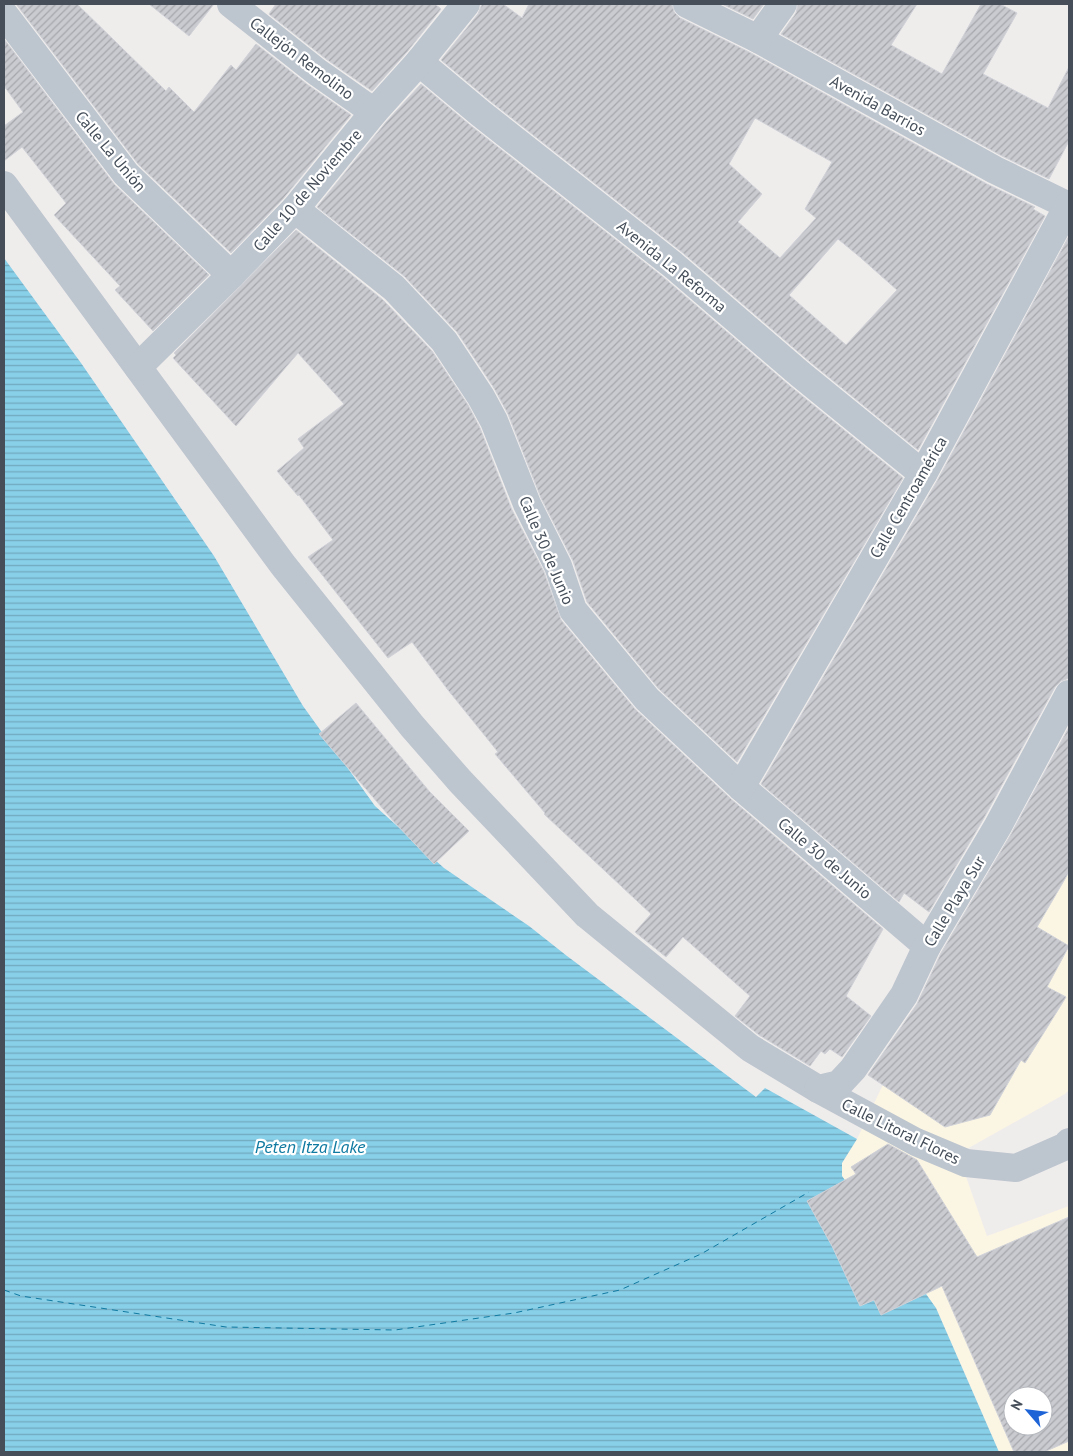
<svg xmlns="http://www.w3.org/2000/svg" width="1073" height="1456" font-family="'PT Sans',sans-serif">
<defs>
<pattern id="water-rules" width="6" height="5" patternUnits="userSpaceOnUse" patternTransform="scale(1.25)"><rect width="6" height="5" fill="#88cfe8"/><path d="M0 2.5h6" fill="none" stroke="#71aabf"/></pattern>
<pattern id="building-hatch" width="6" height="6" patternUnits="userSpaceOnUse" patternTransform="scale(1.25)"><rect width="6" height="6" fill="#c9cbd1"/><path d="M-1 1l2-2M0 6l6-6M5 7l2-2" fill="none" stroke="#a5a7ad"/></pattern>
</defs>
<rect width="100%" height="100%" fill="#efecec"/>
<path fill="#fbf5e4" fill-rule="evenodd" d="M1069,751V1090L1065,1094L958,1154L987,1236L1069,1206V1452H999L936,1308L842,1176V1163L857,1139L888,1074L953,985ZM1013,1396H1043V1426H1013Z"/>
<polygon fill="url(#water-rules)" points="4,258 81,363 214,556 303,706 375,806 444,868 529,926 567,956 756,1097 765,1088 857,1139 842,1163 842,1176 936,1308 999,1452 4,1452"/>
<g fill="none" stroke-linecap="round" stroke-linejoin="round">
<polyline stroke="#107aa1" stroke-width="1" stroke-dasharray="6 5" stroke-linecap="butt" points="4,1290 21,1296 226,1327 395,1330 514,1313 620,1290 701,1254 809,1192"/>
</g>
<g fill="url(#building-hatch)" stroke="#d0d2d8" fill-rule="evenodd">
<polygon points="16,4 77,4 166,91 169,87 194,112 231,65 236,70 256,44 308,85 351,115 283,199 231,253 138,164"/>
<polygon points="149,4 214,4 189,36"/>
<polygon points="276,4 435,4 441,9 407,52 372,91 326,59 269,14"/>
<path d="M482,4H503L522,18L529,4H672L674,12L680,18L751,53L987,184L1035,207L1033,209L1045,216L918,450L810,362L683,253L490,101L441,60L478,14ZM755,118L832,162L805,209L816,218L780,258L738,222L762,194L729,164ZM838,239L861,258L897,290L846,345L789,295Z"/>
<polygon points="722,4 764,4 753,19"/>
<polygon points="798,4 917,4 891,45 942,74 981,4 1000,4 1017,13 983,74 1048,108 1069,67 1069,141 1049,179 1002,156 781,34 796,13"/>
<polygon points="4,39 114,184 209,275 153,331 115,290 120,286 54,215 66,203 22,147 4,161 4,126 23,112 4,86"/>
<polygon points="421,84 470,125 663,277 790,386 903,478 737,762 658,688 587,602 573,561 541,498 508,414 494,388 457,332 404,276 317,207 386,122"/>
<polygon points="296,230 383,300 432,351 468,405 480,428 512,510 544,572 561,620 635,709 731,799 883,929 846,996 871,1016 842,1057 830,1049 825,1054 821,1051 810,1066 759,1035 735,1016 750,996 683,937 666,957 635,932 651,914 544,814 545,813 495,754 498,752 448,690 412,642 388,658 308,557 333,540 299,495 298,496 277,471 304,448 298,439 344,404 298,353 236,426 173,358 176,355 174,353"/>
<polygon points="1069,236 1069,678 1061,681 1055,687 984,818 929,912 904,893 899,902 761,784 937,481"/>
<polygon points="356,703 429,791 469,831 434,864 395,823 319,734"/>
<polygon points="1069,727 1069,872 1037,927 1069,946 1047,987 1066,997 1025,1063 1021,1060 990,1115 945,1127 868,1075 917,1004 941,953 1011,834"/>
<path d="M888,1144L917,1160L977,1257L1069,1217V1441L1044,1452H1014L942,1286L881,1315L874,1300L860,1306L832,1246L807,1201L856,1174L851,1167ZM1013,1396H1043V1426H1013Z"/>
</g>
<g fill="none" stroke-linecap="round" stroke-linejoin="round">
<g stroke="#bdc5ce" stroke-width="28">
<polyline points="231,4 317,72 374,112"/>
<polyline points="687,4 758,39 995,170 1069,206"/>
<polyline points="4,14 126,174 231,275"/>
<polyline points="758,39 783,4"/>
<polyline points="419,62 480,113 673,265 800,374 923,474"/>
<polyline points="4,185 283,565 412,726 460,781 587,915 750,1048 818,1089 916,1142 966,1163 1016,1168 1066,1146 1069,1142"/>
<polyline points="295,209 394,288 444,341 481,397 494,421 527,504 558,566 573,610 647,699 741,787 927,946"/>
<polyline points="138,367 231,275 295,209 374,112 419,62 466,4"/>
<polyline points="741,787 923,474 1069,204"/>
<polyline points="818,1089 839,1084 853,1069 904,995 927,946 998,826 1069,694"/>
</g>
</g>
<g text-anchor="middle" dominant-baseline="central" stroke-width="4.5" stroke-linejoin="round" paint-order="stroke">
<g font-size="16" fill="#454e59" stroke="#fff">
<text transform="translate(302 58) rotate(37)">Callejón Remolino</text>
<text transform="translate(878 105) rotate(29)">Avenida Barrios</text>
<text transform="translate(111 151) rotate(50)">Calle La Unión</text>
<text transform="translate(307 190) rotate(-49)">Calle 10 de Noviembre</text>
<text transform="translate(672 266) rotate(39)">Avenida La Reforma</text>
<text transform="translate(908 497) rotate(-60)">Calle Centroamérica</text>
<text transform="translate(547 550) rotate(67)">Calle 30 de Junio</text>
<text transform="translate(825 858) rotate(40)">Calle 30 de Junio</text>
<text transform="translate(954 901) rotate(-59)">Calle Playa Sur</text>
<text transform="translate(901 1131) rotate(26)">Calle Litoral Flores</text>
</g>
<g font-size="18" font-style="italic" fill="#107aa1" stroke="#fff">
<text x="310" y="1146">Peten Itza Lake</text>
</g>
</g>
<rect width="1073" height="1456" fill="none" stroke="#454e59" stroke-width="10"/>
<g transform="translate(1028 1411) rotate(298)"><circle r="24" fill="#ffffff" stroke="#b5b8bd"/>
<path d="M0-4L9 19L0 12L-9 19Z" fill="#1e64d7"/>
<text y="-8" font-size="14" font-weight="bold" text-anchor="middle" fill="#454e59">N</text>
</g>
</svg>
